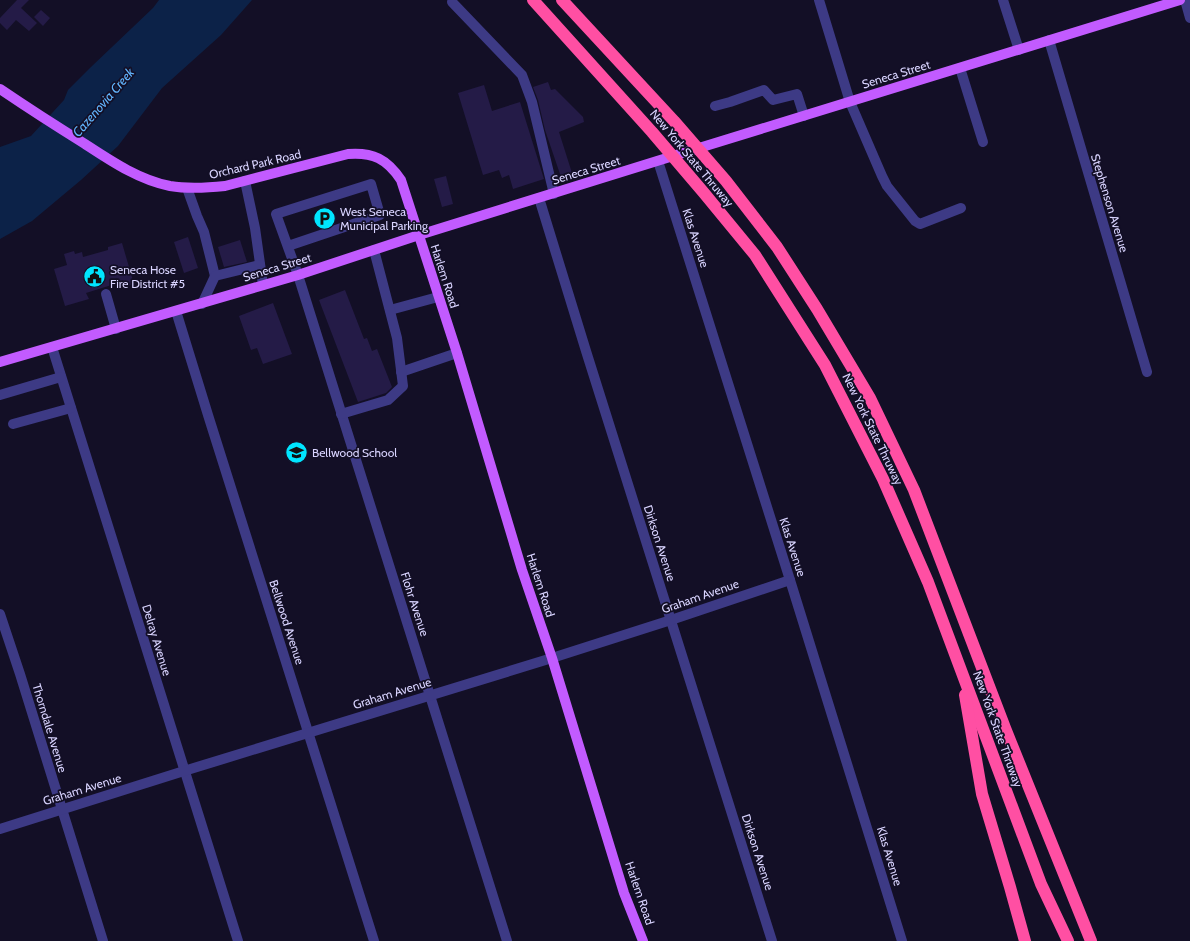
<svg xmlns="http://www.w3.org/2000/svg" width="1190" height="941" font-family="Cabin,sans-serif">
<rect width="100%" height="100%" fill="#130f26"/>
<polygon fill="#0c2248" points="159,0 252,0 221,35 162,88 118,146 81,180 32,221 0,239 0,147 31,136 64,100 68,90 91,67 153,8"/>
<g fill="#241b47">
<polygon points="17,0 29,0 21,8 37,23 29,31 16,20 7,30 0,23 0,18"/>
<polygon points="41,10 50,18 43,26 34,17"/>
<polygon points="548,82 551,90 555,89 583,117 584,122 559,132 572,173 561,177 545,130 538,100 533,87"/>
<polygon points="484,85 492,111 520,102 544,179 513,189 509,175 502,178 499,170 483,175 458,93"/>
<polygon points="446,176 453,204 442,207 434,179"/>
<polygon points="188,237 198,268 184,273 174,242"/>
<polygon points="240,240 247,262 224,267 218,247"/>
<polygon points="122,243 134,284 120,288 118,283 86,293 89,299 65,306 54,269 67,265 64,254 74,251 75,254 82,252 83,257 108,250 108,247"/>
<polygon points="345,290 364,339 367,338 372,351 377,349 392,387 386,393 358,402 319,300"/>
<polygon points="273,303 292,354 263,364 257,348 251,350 239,316"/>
</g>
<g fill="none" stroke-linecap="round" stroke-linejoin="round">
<g stroke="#3d3a85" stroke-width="10">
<polyline points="819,0 850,102 882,176 887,186 915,221 920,224 961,208"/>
<polyline points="1003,0 1019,50"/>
<polyline points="1185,0 1190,18"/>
<polyline points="452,2 522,75 532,102 554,194"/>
<polyline points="1049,40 1147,372"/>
<polyline points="960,68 983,142"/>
<polyline points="715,106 730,102 764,90 773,100 797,94 804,116"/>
<polyline points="658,161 790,580 902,941"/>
<polyline points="245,181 255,228 263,285"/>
<polyline points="187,188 197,216 204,232 215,276"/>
<polyline points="539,198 586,351 772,941"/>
<polyline points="288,246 380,215 371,184 276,214 298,275 507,941"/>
<polyline points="106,294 116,329"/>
<polyline points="202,304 215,276 260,265"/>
<polyline points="390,310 438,297"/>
<polyline points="176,311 208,415 374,941"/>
<polyline points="52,347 238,941"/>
<polyline points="401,372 457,353"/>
<polyline points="0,395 61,377"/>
<polyline points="341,414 388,400 403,386 397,338 374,250"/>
<polyline points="13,424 71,408"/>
<polyline points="0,614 20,674 103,941"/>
<polyline points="0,829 184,771 552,658 671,620 790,580"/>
</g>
<g stroke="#c25bff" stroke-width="10">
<path d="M0,89C28,108 56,126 85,144C111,161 139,180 170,186C188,189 206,188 225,186L348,154C373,152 387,159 401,180L457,353L522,570L552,658L624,893L643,941"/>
<polyline points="0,362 298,275 419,235 686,152 1180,0"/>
</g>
<g stroke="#ff4fa3" stroke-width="12">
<polyline points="533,0 652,132 704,193 755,255 825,365 883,479 928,582 1041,884 1068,941"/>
<polyline points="562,0 674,121 726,181 777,247 817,309 870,398 914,490 1005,728 1091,941"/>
<polyline points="965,695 982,794 1010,887 1025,941"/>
</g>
</g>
<defs>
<symbol id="parking-disc" viewBox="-11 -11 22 22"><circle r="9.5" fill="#00e5ff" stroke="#130f26"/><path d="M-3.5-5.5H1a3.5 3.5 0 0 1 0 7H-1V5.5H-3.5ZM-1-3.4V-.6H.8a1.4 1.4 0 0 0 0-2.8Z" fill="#111"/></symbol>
<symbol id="civic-disc" viewBox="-11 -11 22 22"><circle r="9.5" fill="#00e5ff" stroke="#130f26"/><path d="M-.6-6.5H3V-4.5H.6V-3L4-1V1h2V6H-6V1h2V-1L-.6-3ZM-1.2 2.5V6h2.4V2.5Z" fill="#111"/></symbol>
<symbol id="school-disc" viewBox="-11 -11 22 22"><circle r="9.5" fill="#00e5ff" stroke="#130f26"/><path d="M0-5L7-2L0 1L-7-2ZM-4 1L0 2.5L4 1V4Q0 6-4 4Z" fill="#111"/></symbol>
</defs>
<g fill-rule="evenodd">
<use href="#parking-disc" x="312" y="206" width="25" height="25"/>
<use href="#civic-disc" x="82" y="264" width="25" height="25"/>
<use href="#school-disc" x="284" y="440" width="25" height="25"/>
</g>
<g text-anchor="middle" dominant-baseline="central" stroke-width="3.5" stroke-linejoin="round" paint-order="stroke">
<g font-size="12" fill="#d9d4ff" stroke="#130f26">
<text transform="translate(896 74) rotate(-17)">Seneca Street</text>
<text transform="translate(692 158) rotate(50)">New York State Thruway</text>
<text transform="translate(255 164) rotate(-13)">Orchard Park Road</text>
<text transform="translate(586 170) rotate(-17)">Seneca Street</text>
<text transform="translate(1110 203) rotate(73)">Stephenson Avenue</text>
<text transform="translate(696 238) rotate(72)">Klas Avenue</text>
<text transform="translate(277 267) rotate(-17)">Seneca Street</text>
<text transform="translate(445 276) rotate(72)">Harlem Road</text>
<text transform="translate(873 429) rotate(64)">New York State Thruway</text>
<text transform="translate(660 543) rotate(72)">Dirkson Avenue</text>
<text transform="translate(793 547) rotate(72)">Klas Avenue</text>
<text transform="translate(541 585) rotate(72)">Harlem Road</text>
<text transform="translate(700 596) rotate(-19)">Graham Avenue</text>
<text transform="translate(415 604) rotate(72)">Flohr Avenue</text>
<text transform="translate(287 622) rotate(72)">Bellwood Avenue</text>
<text transform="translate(157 640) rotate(73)">Delray Avenue</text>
<text transform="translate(392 693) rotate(-17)">Graham Avenue</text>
<text transform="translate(50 728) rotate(73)">Thorndale Avenue</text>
<text transform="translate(998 729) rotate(70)">New York State Thruway</text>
<text transform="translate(82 789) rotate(-17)">Graham Avenue</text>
<text transform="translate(758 852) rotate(72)">Dirkson Avenue</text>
<text transform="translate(890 856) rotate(73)">Klas Avenue</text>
<text transform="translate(640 893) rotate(71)">Harlem Road</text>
</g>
<g font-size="12" fill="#d9d4ff" stroke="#130f26" text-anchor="start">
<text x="340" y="211">West Seneca<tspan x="340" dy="14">Municipal Parking</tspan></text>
<text x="110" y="269">Seneca Hose<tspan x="110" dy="14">Fire District #5</tspan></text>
<text x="312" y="452">Bellwood School</text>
</g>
<g font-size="13" font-style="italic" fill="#62b6ff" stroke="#130f26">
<text transform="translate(103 102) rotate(-49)">Cazenovia Creek</text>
</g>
</g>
</svg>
